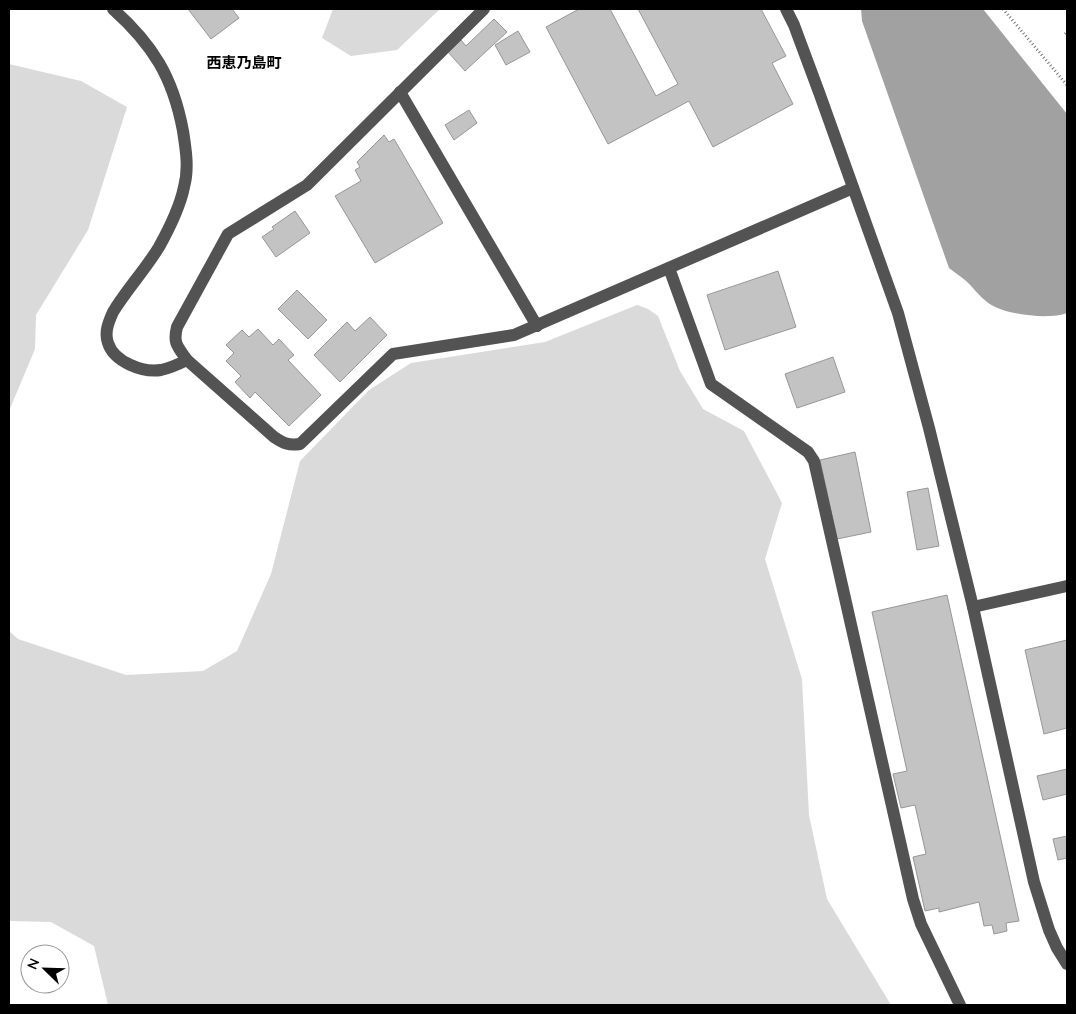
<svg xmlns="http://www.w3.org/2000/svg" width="1076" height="1014" font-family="Quicksand,'Noto Sans JP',sans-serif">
<rect width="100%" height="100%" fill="#fff"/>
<g fill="#dadada">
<polygon points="333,9 440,9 397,50 351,56 322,38"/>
<polygon points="9,64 81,81 127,107 88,230 36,315 35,349 9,411"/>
<polygon points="637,305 648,309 658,316 680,371 703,409 744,431 782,503 765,559 802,679 809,815 827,899 891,1005 108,1005 94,946 51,922 9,921 9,631 18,639 126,675 203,671 237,651 271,574 300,461 369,390 411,363 545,342"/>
</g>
<path fill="#a1a1a1" d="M861,9H983L1067,114V313C1049,320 1003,315 987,302C979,296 973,287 965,280C960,276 954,272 949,268L862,21Z"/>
<g fill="#c3c3c3" stroke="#979797">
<polygon points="188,9 232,9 239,18 211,39"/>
<polygon points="579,9 610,9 656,96 678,84 638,9 761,9 786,56 772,63 793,104 713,147 689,101 608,144 546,27"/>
<polygon points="494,19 507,32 465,71 448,52 461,40 466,46"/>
<polygon points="518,31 530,52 506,65 495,45"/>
<polygon points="469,110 477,123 454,140 445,125"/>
<polygon points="384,135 389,142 394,139 443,223 375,263 335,196 361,181 355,170 360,167 357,162"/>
<polygon points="295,211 310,233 276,257 262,237 274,229 272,227"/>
<polygon points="778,271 796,327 725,350 707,295"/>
<polygon points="297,290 327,320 308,339 278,309"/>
<polygon points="370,317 387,335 340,382 314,355 347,322 355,331"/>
<polygon points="258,329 273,345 279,339 294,355 288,360 321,395 289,426 255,392 250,398 235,382 241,376 226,361 234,353 226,345 242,330 249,337"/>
<polygon points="833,357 845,392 797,408 785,374"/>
<polygon points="855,452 871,532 837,539 820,460"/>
<polygon points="928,488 939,546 917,550 907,492"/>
<polygon points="947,595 1019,921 1006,923 1007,931 994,934 992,925 984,926 979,902 939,912 939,908 925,911 913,857 926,854 915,805 901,808 893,774 907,771 872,612"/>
<polygon points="1067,640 1067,728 1044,734 1025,650"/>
<polygon points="1067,769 1067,794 1043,800 1037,776"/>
<polygon points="1067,836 1067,858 1058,860 1053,839"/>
</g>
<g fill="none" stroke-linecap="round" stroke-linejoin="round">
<g stroke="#757575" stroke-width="3" stroke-dasharray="1 2.5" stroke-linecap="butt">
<polyline points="1003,9 1067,85"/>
<polyline points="1065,34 1067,32"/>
</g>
<g stroke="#535353" stroke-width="12">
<path d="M113,9C153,45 173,77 183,131C186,150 189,169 184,187C180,207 169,229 159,247C145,270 127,289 113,312C109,321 104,332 108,343C114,362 143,373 161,370C170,368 179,364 187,360"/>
<path d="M484,9L307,185L228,234L177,327C173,343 177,346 187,360L274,437C283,443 289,446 300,444L393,354L514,335L853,188"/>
<polyline points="786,9 794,25 820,95 898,313 929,428 973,607 1034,882 1049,930 1057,948 1067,964"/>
<polyline points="400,92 537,326"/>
<polyline points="669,268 711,384 808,452 814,461 913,899 921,924 960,1005"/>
<polyline points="973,607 1067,586"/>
</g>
</g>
<g text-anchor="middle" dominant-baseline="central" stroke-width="4" stroke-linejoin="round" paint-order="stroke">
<g font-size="15" font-weight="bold" fill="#000" stroke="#fff">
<text x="244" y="62">西恵乃島町</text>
</g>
</g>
<rect width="1076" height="1014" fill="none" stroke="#000000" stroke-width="20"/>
<g transform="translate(45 969) rotate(293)"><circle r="24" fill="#ffffff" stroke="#999999"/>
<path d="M0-4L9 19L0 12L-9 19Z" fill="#000000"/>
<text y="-8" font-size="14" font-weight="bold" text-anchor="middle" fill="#000000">N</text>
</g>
</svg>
